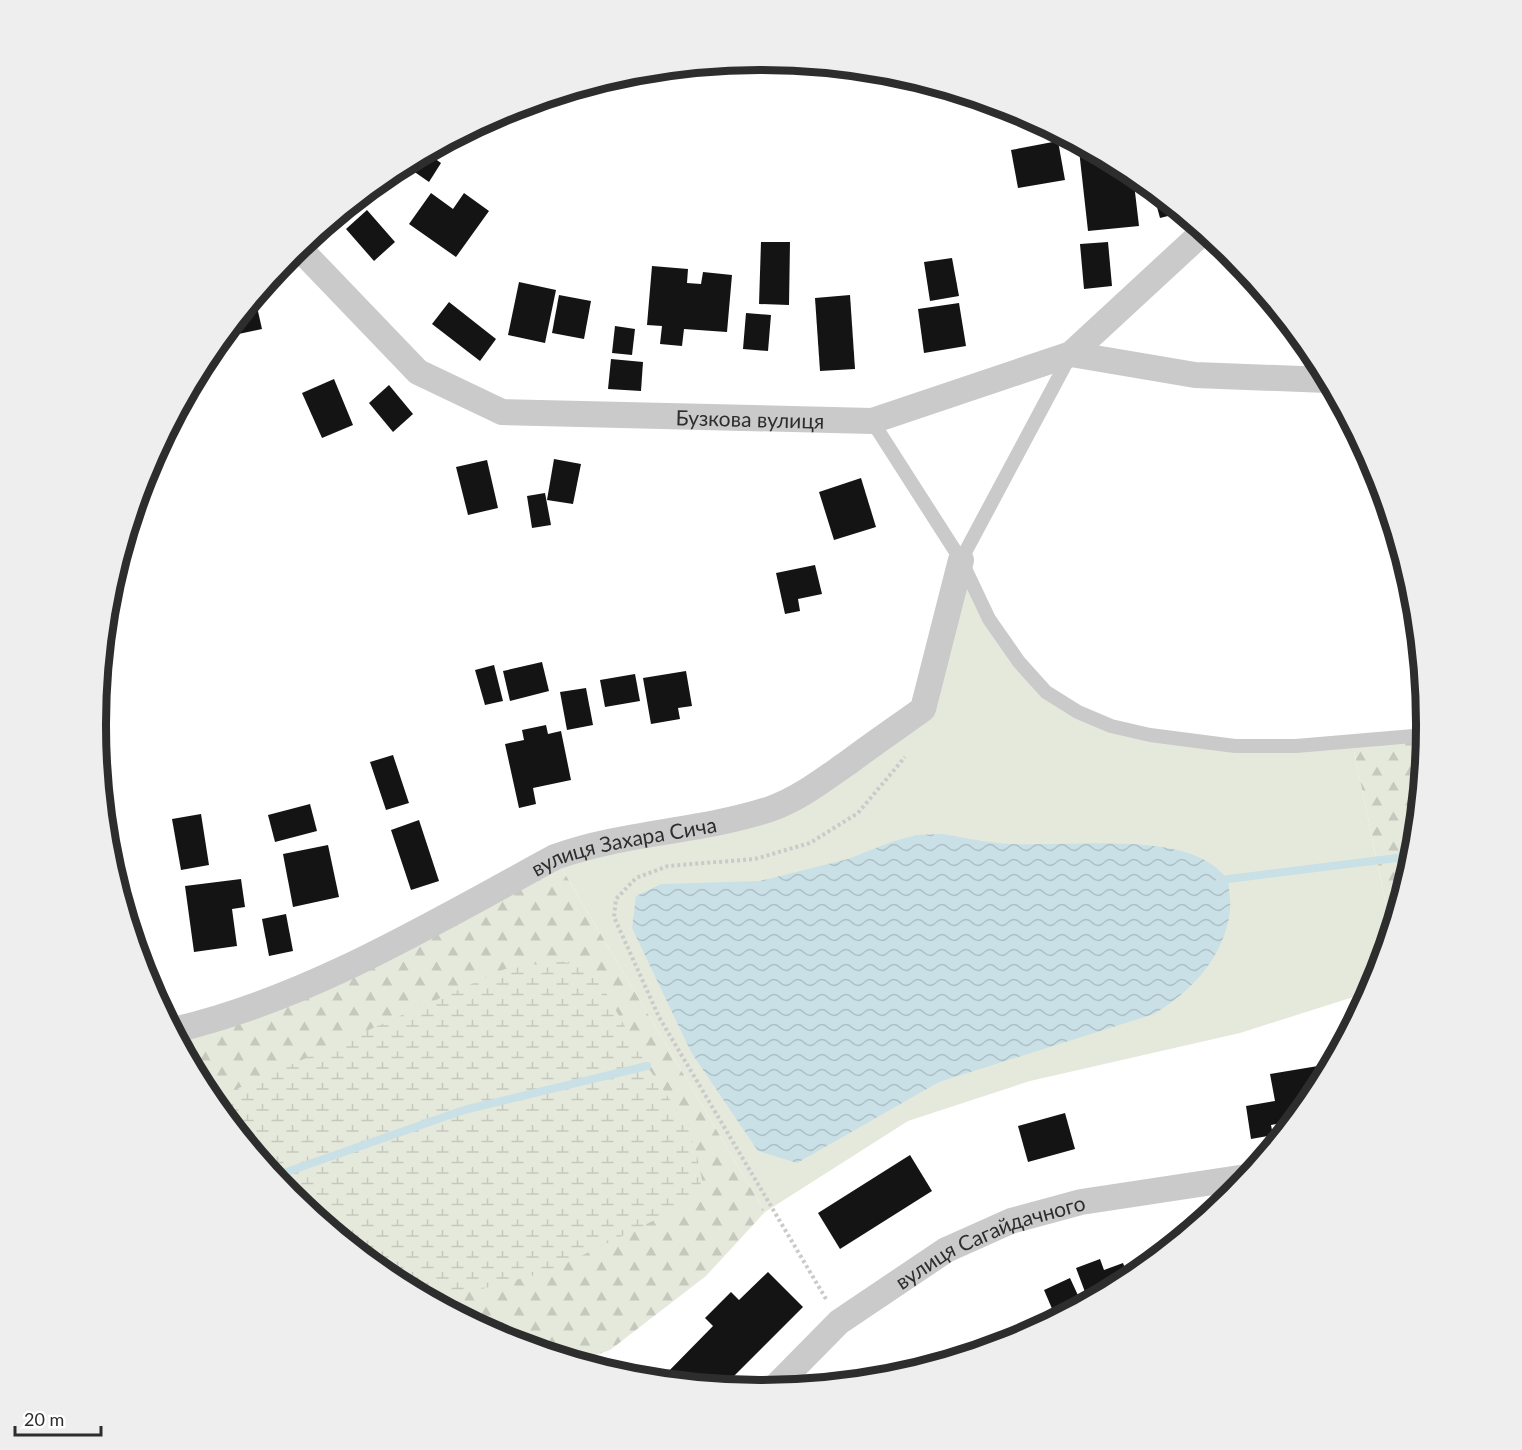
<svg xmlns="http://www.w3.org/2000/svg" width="1522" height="1450" font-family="Lato,sans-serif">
<defs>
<pattern id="forest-firs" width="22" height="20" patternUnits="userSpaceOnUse" patternTransform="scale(1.5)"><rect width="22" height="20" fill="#e5e9db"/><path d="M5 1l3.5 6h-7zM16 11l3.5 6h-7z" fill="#c5c8bc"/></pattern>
<pattern id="wetland-marsh" width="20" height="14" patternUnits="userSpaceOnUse" patternTransform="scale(1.5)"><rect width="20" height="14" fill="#e5e9db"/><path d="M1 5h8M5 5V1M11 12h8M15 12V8" fill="none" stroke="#c5c8bc"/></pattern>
<pattern id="water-waves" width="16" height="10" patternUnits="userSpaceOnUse" patternTransform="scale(1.5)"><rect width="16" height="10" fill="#c9e0e7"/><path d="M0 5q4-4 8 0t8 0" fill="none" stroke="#adc0c6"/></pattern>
</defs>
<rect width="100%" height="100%" fill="#fff"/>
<polygon fill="#e5e9db" points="961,560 989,619 1046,692 1111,726 1235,746 1352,741 1391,929 1375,980 1369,992 1240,1033 1030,1081 908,1121 765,1212 555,857 739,818 923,709"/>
<g fill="url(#forest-firs)">
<polygon points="1425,735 1413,855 1391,929 1352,741"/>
<polygon points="555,857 765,1212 706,1276 610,1350 579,1361 506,1339 391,1278 291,1195 208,1094 174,1030 225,1015"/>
</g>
<polygon fill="url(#wetland-marsh)" points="559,961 587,967 600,982 647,1066 687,1125 697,1156 702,1180 694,1201 550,1271 470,1292 437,1295 421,1294 391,1278 291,1195 212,1100 505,969"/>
<path fill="url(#water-waves)" d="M943,834C961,837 979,841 998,843C1056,849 1162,831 1211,864C1217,868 1223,874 1228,879C1229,889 1231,901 1230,912C1223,958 1193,990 1154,1014L939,1082L797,1163L758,1151L691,1052L632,928L636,896L661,884L760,881L848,859L891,842L916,835Z"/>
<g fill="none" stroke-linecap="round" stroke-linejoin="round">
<g stroke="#c9e0e7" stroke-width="8">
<polyline points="1220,881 1228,879 1413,856"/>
<polyline points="275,1176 464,1110 647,1066"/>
</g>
</g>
<g fill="#141414">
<polygon points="1058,141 1065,180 1018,188 1011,150"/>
<polygon points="1087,149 1111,162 1112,170 1124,168 1133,175 1139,226 1088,231 1079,150"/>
<polygon points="427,153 441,163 429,182 406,166"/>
<polygon points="431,193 453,209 464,193 489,211 456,257 409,224"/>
<polygon points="1158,195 1180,213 1160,218 1154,196"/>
<polygon points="367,210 395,242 374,261 346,229"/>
<polygon points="761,242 790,242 789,305 759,304"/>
<polygon points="1108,242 1112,286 1084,289 1080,244"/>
<polygon points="952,258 959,296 930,301 924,262"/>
<polygon points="652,266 688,269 687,283 701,284 703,272 732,275 727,332 684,329 682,346 660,344 662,326 647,325"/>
<polygon points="519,282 556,290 545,343 508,335"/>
<polygon points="559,295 591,301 584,339 552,333"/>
<polygon points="850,295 855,369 820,371 815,298"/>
<polygon points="255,298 262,329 234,335 232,326"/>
<polygon points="449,302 496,339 480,361 432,324"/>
<polygon points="959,303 966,346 924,353 918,309"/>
<polygon points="746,313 771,315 768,351 743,349"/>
<polygon points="615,326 635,329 632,355 612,353"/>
<polygon points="611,359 643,362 641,391 608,389"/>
<polygon points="334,379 353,425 322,438 302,393"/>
<polygon points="389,385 413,414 393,432 369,403"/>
<polygon points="554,459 581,464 573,504 547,500"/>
<polygon points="487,460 498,508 468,515 456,467"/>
<polygon points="861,478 876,527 834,540 819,492"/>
<polygon points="545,493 551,525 532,528 527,496"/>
<polygon points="815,565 822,594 798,599 800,611 785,614 776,573"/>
<polygon points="542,662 549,691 510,701 503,671"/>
<polygon points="494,665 503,701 485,705 475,670"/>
<polygon points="686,671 692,706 678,708 680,719 651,724 643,678"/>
<polygon points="635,674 640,701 605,707 600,680"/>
<polygon points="586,688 593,725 567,730 560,692"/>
<polygon points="546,725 548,734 561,731 571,780 533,788 536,804 519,808 505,744 524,740 522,730"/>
<polygon points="393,755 409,803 386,810 370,762"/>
<polygon points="310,804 317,831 275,842 268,815"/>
<polygon points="201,814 209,865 181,870 172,819"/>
<polygon points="419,820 439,881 411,890 391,830"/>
<polygon points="328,845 339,897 293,907 283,854"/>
<polygon points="241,879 245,907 232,909 237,946 194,952 185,886"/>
<polygon points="286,914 293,951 269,956 262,919"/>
<polygon points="1318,1066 1321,1082 1314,1095 1292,1121 1271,1125 1273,1135 1251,1139 1246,1106 1275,1101 1270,1074"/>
<polygon points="1065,1113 1075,1149 1028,1162 1018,1126"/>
<polygon points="910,1155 932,1191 840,1249 818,1213"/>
<polygon points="1100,1259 1104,1270 1123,1263 1129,1279 1088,1300 1076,1268"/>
<polygon points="768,1272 803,1307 724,1386 660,1380 713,1326 705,1318 731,1292 739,1300"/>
<polygon points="1070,1278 1082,1304 1056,1318 1044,1290"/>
</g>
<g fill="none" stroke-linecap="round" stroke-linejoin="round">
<polyline stroke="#cacaca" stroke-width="4" stroke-dasharray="3 3" stroke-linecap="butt" points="826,1299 659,1017 614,917 616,899 636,878 668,866 755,859 810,843 858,813 905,757"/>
<g stroke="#cacaca" stroke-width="14">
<polyline points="872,421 961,560 989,619 1019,662 1046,692 1078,712 1111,726 1150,735 1235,746 1296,746 1425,735"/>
<polyline points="961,560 1071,354"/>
</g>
<g stroke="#cacaca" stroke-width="26">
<path id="s1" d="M299,248L418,372L502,412L872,421L1071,354L1203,232"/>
<polyline points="1071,354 1195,375 1327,380"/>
<path id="s2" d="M174,1030C308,999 435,922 555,857C624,832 700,832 770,809C799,799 823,780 849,762C873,744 898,727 923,709L961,560"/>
<path id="s3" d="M773,1389L839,1322L946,1250L1011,1221L1081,1202L1246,1177"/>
</g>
</g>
<g text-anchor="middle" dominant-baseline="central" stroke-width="6" stroke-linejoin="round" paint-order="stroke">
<g font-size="21" fill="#2d2d2d" stroke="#fff">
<text stroke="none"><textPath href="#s1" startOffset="513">Бузкова вулиця</textPath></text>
<text stroke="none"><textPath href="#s2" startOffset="489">вулиця Захара Сича</textPath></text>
<text stroke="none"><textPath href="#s3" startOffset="267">вулиця Сагайдачного</textPath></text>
</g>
</g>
<path d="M0 0H1522V1450H0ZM760 70H762A654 654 0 0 1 1416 724V726A654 654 0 0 1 762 1380H760A654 654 0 0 1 106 726V724A654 654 0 0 1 760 70Z" fill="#eee" fill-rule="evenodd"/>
<path fill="none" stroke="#2d2d2d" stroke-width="8" d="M760 70H762A654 654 0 0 1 1416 724V726A654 654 0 0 1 762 1380H760A654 654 0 0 1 106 726V724A654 654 0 0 1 760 70Z"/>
<path d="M15 1426v9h86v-9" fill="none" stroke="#2d2d2d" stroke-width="3"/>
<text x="24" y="1426" font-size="18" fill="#2d2d2d" stroke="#ffffff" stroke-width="4.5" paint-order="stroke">20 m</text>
</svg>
